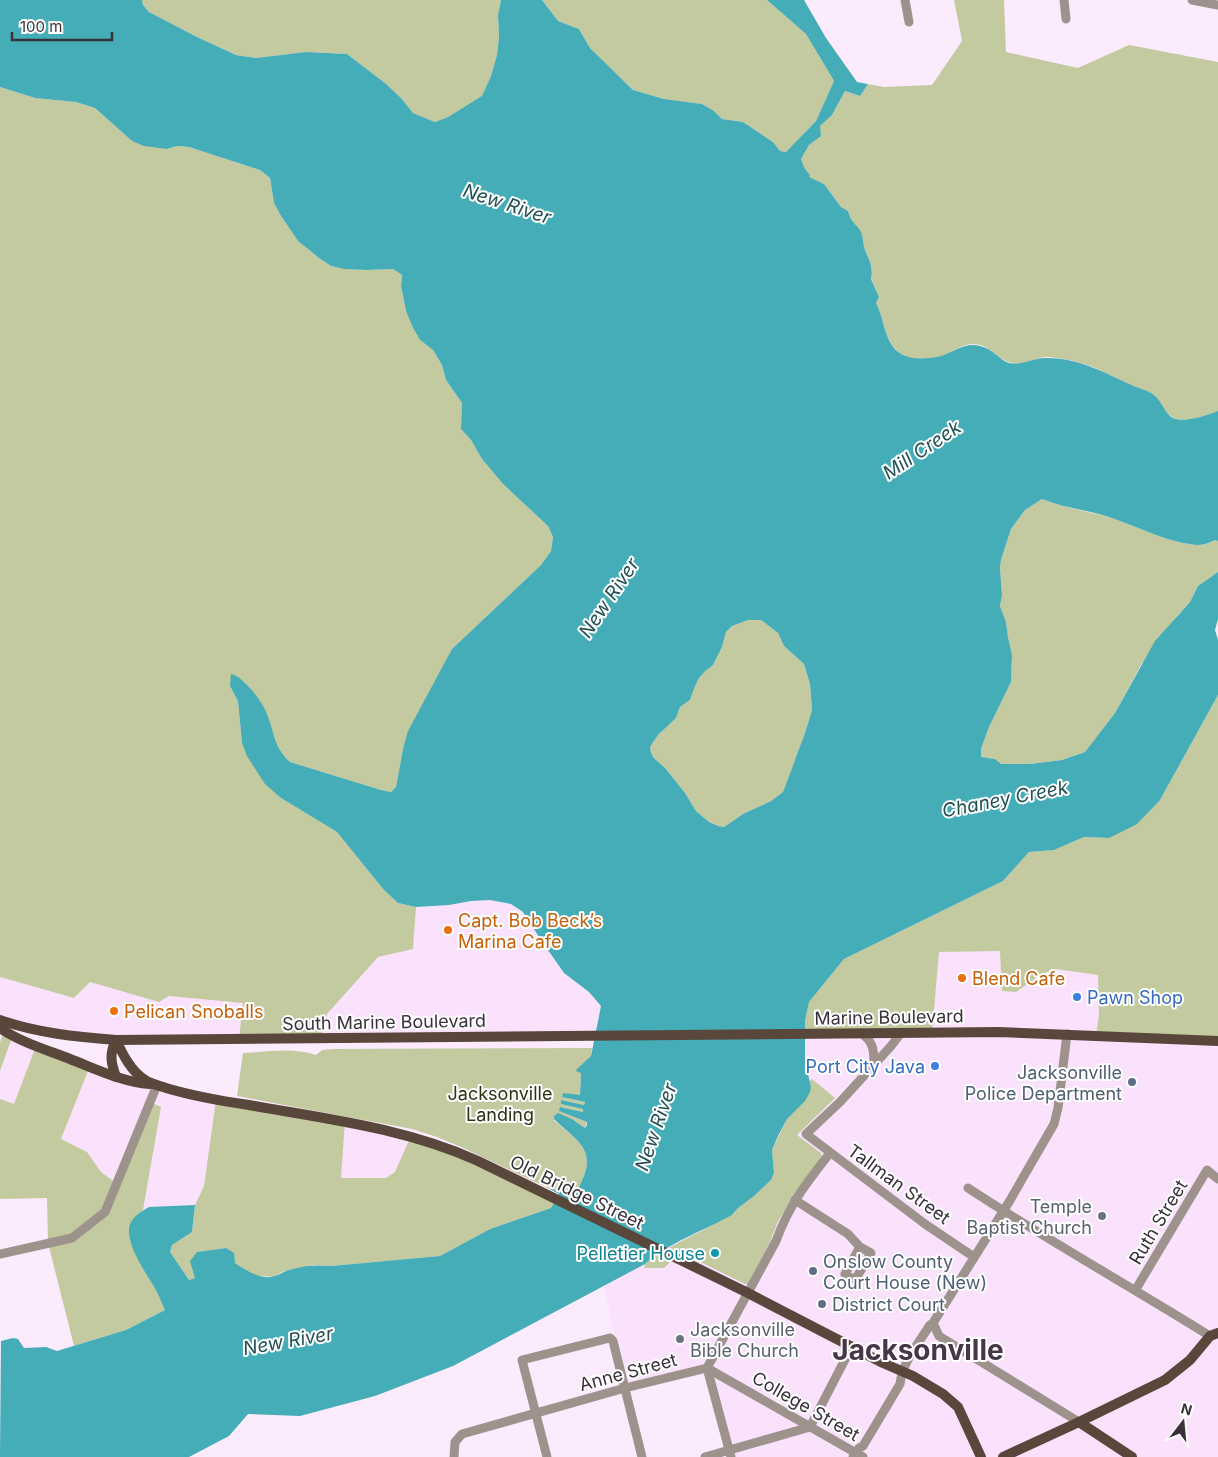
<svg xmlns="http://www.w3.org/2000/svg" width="1218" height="1457" font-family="Inter,sans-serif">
<rect width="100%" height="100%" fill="#fbebfd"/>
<g fill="#fae1fc">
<polygon points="490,900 510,904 523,912 541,940 564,973 589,992 601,1006 595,1036 321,1039 327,1014 378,957 413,949 416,907 449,905 471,901"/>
<polygon points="939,951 1000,951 1002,991 1016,992 1042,974 1056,969 1098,975 1099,1015 1096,1034 1218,1041 1218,1457 731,1457 706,1368 625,1388 604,1285 645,1264 811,1087 805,1061 805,1034 932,1033"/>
<polygon points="0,977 74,998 90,982 159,1002 169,996 244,1003 239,1039 116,1040 0,1020"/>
<polygon points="13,1035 36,1046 14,1104 0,1099 0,1071"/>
<polygon points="90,1066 216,1100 204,1186 195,1205 149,1207 143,1210 161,1107 151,1102 117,1184 101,1172 87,1152 61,1139"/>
<polygon points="345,1122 411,1136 395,1172 386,1178 341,1178"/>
</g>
<g fill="#c3ca9f">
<polygon points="142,0 501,0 498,15 499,37 497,55 491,76 482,97 448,117 435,122 413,113 401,98 385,83 347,54 306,52 256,58 236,55 197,37 149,12 143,5"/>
<polygon points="542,0 767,0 806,34 834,81 816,121 786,152 780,151 773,142 743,122 722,119 714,111 702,104 664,99 633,90 590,48 579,29 558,21"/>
<path d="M954,0H1004L1006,52L1078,68L1129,45L1218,62V411C1207,415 1181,425 1171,416C1164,411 1159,401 1153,395L1149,392C1122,383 1098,365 1068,360C1061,359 1053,357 1046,357C1033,358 1021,367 1009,362C995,358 991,344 972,344C962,345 953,351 944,355C932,360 914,360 903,355C884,345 885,319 876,303L879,297L871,278C874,267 868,258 864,247C863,242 863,236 860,232C857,224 851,222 848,211L841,207L824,184L808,177L810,175L805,169L801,159L809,145L820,136V126L832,115L845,91L860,96L868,84L884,87L932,85L962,41Z"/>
<polygon points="0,87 35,98 76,102 95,108 132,141 167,149 177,146 189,147 260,170 270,178 274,203 281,216 298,241 319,258 331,266 344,269 366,270 393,269 402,275 401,286 406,311 413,328 420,340 433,350 442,365 446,380 462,403 461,429 471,440 482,459 503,484 548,526 553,537 551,551 541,565 452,649 403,749 396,787 391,792 381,790 290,762 283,755 274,740 267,714 230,686 238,701 242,743 281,798 337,832 383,889 398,903 416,907 413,949 378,957 327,1014 321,1039 239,1039 243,1003 169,996 159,1002 90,982 74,998 0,977"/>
<path d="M1042,499C1064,508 1087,511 1109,517C1136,526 1169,543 1197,545C1203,545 1209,543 1215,540L1218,541V572L1198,586L1190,602L1177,616L1141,665L1115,713L1085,752L1062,760L1030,764H1001L995,759L981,757V749L989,727L1011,682L1012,655L1008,637L1006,622L1000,606L1002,595L1000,568L1001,560L1011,529L1025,510Z"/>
<polygon points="748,620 761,620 778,633 784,646 804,664 810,684 812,710 805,733 783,792 771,801 743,814 724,827 718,826 709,822 696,811 685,793 666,769 654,758 651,753 650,747 658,735 676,718 680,707 690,700 695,686 699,678 705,670 713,665 722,647 726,632 732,626"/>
<polygon points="1218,695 1218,1041 1096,1035 1099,1015 1098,975 1056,969 1042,974 1016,992 1002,991 1000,951 939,952 932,1033 805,1034 805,1021 809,1002 844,959 1003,881 1029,852 1054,850 1084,837 1109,838 1160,800"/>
<polygon points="4,1031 13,1035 0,1071 0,1042"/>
<polygon points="36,1046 90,1066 61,1139 87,1152 101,1172 116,1183 150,1102 161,1107 143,1210 134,1218 158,1293 165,1310 126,1330 74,1346 48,1243 47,1198 0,1199 0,1099 14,1104"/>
<path d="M592,1048L591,1056L581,1073L580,1096L564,1093L562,1097L585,1102L584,1105L562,1100L561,1104L584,1109L583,1112L561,1107L559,1111L587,1122L585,1128L572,1119L558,1114L554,1120C572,1138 595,1146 584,1176C581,1182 579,1188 575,1194L548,1188L461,1147L437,1137L412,1129L237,1096L243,1053C266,1052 293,1047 316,1055L322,1050L334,1049Z"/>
<polygon points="812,1079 835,1098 797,1135 821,1153 822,1158 801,1184 778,1221 769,1244 748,1284 745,1284 680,1252 664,1268 644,1268 645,1264 653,1256 732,1215 738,1208 754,1196 771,1180 774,1173 772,1150 787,1119 811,1087 809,1082"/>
<polygon points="216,1100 345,1122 341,1178 386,1178 395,1172 411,1136 556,1200 551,1208 490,1229 440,1256 331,1266 314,1265 282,1272 274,1277 259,1276 249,1273 235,1263 226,1248 197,1252 195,1278 189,1280 170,1252 172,1245 192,1232 195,1205 204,1186"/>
</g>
<path fill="#44adb7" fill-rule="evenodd" d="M0,0H142L143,5L149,12L197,37L236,55L256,58L306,52L347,54L385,83L401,98L413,113L435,122L448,117L482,96L491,76L497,55L499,37L498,15L501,0H542L558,21L579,29L590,48L633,90L664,99L702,104L714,111L722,119L743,122L773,142L780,151L786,152L816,121L834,81L806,34L767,0H804L826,38L857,82L868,84L860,96L845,91L832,115L820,126L821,136L809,145L801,159L805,169L810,175L809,177L824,184L841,207L848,211C851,223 857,224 861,232C863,236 863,242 864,247C868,258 874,267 871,279L879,297L876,303C885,319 884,346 903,355C914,360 929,359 941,356C954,352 965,342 980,346C994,349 999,360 1009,363C1022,366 1034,357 1047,358C1080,358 1107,374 1136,387C1141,389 1146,390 1151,393C1160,398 1163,409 1170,416C1180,425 1207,415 1218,411V541L1215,540C1209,543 1203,545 1197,545C1169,543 1136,526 1109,517C1087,510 1064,508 1042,499L1025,510L1011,529L1001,560L1000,568L1002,595L1000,606L1006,622L1008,637L1012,655L1011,682L989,727L981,749V757L995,759L1001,764H1030L1062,760L1085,752L1115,713L1155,641L1190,602L1198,586L1218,572V619L1215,630L1218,640V695L1160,800L1137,824L1109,838L1084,837L1054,850L1029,852L1003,881L844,959L809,1002L805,1021V1061L811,1087L810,1092L805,1101L787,1119L778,1136L772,1150L774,1173L771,1180L754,1196L738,1208L732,1215C705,1230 666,1244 645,1264L453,1366L375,1396L300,1416L248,1414L229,1436L189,1457H0L1,1341L13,1338L18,1339L24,1348L46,1347L57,1351L126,1330L165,1310C162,1304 160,1298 157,1292C148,1275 128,1250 129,1229C130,1218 140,1212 149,1207L195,1205L192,1232L172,1245L170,1252L189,1280L195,1278L190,1261L197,1252L226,1248L234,1253L235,1263C246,1270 261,1281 275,1276C281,1274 286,1270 293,1269C306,1265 318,1265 331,1266L440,1256L490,1229L551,1208L559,1194L548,1188L575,1194C579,1188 581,1182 584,1176C595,1146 572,1138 554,1119V1116L558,1113L572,1119L585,1128L587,1125V1122L559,1111L560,1107L583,1112V1109L561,1104V1100L584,1105L585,1102L562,1097L563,1093L580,1095L581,1073L576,1071L577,1069L591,1056L601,1006L589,992L564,973L541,940L523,912L511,904L490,900L471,901L449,905L416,907L398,903L383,889L337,832L281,798L265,784L247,756L242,743L238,701L230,686L231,674C238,676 241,679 247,685C255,693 262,702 267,714C275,734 273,746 290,762L381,790L391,792L396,787L403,749L408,731L452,649L541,565L551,551L553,537L548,526L503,484L482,459L471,440L461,429L462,403L446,380L442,365L433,350L420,340L413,328L406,311L401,286L402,275L393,269L366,270L344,269L331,266L319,258L298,241L281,216L274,203L270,178L260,170L189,147L177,146L167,149L144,146L132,141L95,108L76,102L35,98L0,87ZM748,620H761L778,633L784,646L804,664L810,684L812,710L805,733L783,792L771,801L743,814L724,827L718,826L709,822L696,811L685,793L666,769L654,758L651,753L650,747L658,735L676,718L680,707L690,700L695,686L699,678L705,671L713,665L722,647L726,632L732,626Z"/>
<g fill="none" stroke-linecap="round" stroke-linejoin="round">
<g stroke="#9e938c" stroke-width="9">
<polyline points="905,0 909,22"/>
<polyline points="1064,0 1066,19"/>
<polyline points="1192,0 1218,5"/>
<path d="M861,1033C873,1041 874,1050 874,1063"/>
<polyline points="901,1033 891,1046 841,1101 806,1134 925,1224 974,1257"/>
<path d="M968,1188C1047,1240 1130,1286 1210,1336"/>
<polyline points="795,1200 848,1234 860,1247 845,1274 855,1280 871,1253 860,1247"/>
<polyline points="0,1254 72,1238 105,1212 157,1085"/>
<polyline points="1136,1289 1207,1170 1218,1179"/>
<polyline points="933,1323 939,1336 1079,1422"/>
<polyline points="707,1368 863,1457"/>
<polyline points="707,1368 731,1457"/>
<path d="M454,1457L455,1442L462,1434L625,1388L707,1368L776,1241C789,1205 807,1182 830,1153"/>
<polyline points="547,1457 522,1360 610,1338 613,1341 642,1457"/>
<polyline points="705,1457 810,1427 852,1346"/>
<path d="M853,1457L859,1448L863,1446L900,1384C902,1363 918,1344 930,1325L933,1323L1009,1202L1054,1124L1058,1108L1067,1034"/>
</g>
<g stroke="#59473c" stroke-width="10">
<path d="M0,1020C37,1033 77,1037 116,1040L999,1032L1218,1041"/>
<path d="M0,1028C20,1042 47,1050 70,1059C96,1069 122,1082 150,1084"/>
<path d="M116,1040C123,1055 131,1071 145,1080C151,1084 160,1086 166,1088C193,1096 221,1101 249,1105C327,1119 405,1128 478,1161L748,1293L883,1363L913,1376L943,1394L958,1407L981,1457"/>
<path d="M116,1077C111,1063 109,1054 116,1040"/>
<polyline points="1079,1422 1132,1457"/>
<polyline points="1003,1457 1079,1422 1165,1380 1190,1360 1210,1336 1218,1333"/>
</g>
</g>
<g fill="#e8710a" stroke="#fefefe" stroke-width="2">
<circle cx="448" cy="930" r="5"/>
<circle cx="962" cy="978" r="5"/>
<circle cx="114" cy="1011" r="5"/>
</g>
<g fill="#3f7fe0" stroke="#fefefe" stroke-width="2">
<circle cx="1077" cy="997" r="5"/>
<circle cx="935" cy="1066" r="5"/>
</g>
<g fill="#5c6f8a" stroke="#fefefe" stroke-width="2">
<circle cx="1132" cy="1082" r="5"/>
<circle cx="813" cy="1271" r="5"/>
<circle cx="822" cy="1304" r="5"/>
</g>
<g fill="#6b7280" stroke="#fefefe" stroke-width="2">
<circle cx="1102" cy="1216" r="5"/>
<circle cx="680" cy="1339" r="5"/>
</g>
<circle fill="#0f9aa8" stroke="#fefefe" stroke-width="2" cx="715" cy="1253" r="5"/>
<g text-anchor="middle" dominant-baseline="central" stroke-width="4" stroke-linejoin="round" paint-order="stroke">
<g font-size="18" fill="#c56008" stroke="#fefefe" text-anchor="start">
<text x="458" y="920">Capt. Bob Beck’s<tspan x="458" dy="21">Marina Cafe</tspan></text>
<text x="972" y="978">Blend Cafe</text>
<text x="124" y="1011">Pelican Snoballs</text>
</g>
<g font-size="18" fill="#366cbe" stroke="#fefefe" text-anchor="start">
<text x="1087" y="997">Pawn Shop</text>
<text x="925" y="1066" text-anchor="end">Port City Java</text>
</g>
<g font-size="18" fill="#39313a" stroke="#fefefe">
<text transform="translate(889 1017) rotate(-1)">Marine Boulevard</text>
<text transform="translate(384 1022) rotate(-1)">South Marine Boulevard</text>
<text transform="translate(899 1184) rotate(36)">Tallman Street</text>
<text transform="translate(577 1192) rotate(26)">Old Bridge Street</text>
<text transform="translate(1158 1222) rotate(-59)">Ruth Street</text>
<text transform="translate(628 1372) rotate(-15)">Anne Street</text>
<text transform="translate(806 1406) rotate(30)">College Street</text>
</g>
<g font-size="18" fill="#4e5e75" stroke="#fefefe" text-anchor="start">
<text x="1122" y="1072" text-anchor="end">Jacksonville<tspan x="1122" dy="21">Police Department</tspan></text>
<text x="823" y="1261">Onslow County<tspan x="823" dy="21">Court House (New)</tspan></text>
<text x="832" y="1304">District Court</text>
</g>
<g font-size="18" fill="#2d3212" stroke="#fefefe">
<text x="500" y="1093">Jacksonville<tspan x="500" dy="21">Landing</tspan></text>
</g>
<g font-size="18" fill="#5b616d" stroke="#fefefe" text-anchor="end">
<text x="1092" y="1206">Temple<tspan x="1092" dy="21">Baptist Church</tspan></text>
<text x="690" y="1329" text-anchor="start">Jacksonville<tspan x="690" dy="21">Bible Church</tspan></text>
</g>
<g font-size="18" fill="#0d838f" stroke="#fefefe" text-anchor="end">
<text x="705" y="1253">Pelletier House</text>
</g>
<g font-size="19" font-style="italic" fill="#235155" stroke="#fefefe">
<text transform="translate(507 204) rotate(18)">New River</text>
<text transform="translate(922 450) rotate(-34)">Mill Creek</text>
<text transform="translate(609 598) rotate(-56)">New River</text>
<text transform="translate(1005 799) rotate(-11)">Chaney Creek</text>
<text transform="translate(656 1127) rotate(-71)">New River</text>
<text transform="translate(288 1341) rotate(-10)">New River</text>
</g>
<g font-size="28" font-weight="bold" fill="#463648" stroke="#fefefe">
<text x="918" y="1350">Jacksonville</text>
</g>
</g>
<g transform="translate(1183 1422) rotate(16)" stroke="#fefefe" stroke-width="4" paint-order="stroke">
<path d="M0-4L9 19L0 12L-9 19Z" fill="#39313a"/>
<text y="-8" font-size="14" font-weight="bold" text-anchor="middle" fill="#39313a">N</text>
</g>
<path d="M12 32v8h100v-8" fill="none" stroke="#39313a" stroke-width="2.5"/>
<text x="20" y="32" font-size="15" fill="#39313a" stroke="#fefefe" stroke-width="4" paint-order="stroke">100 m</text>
</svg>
